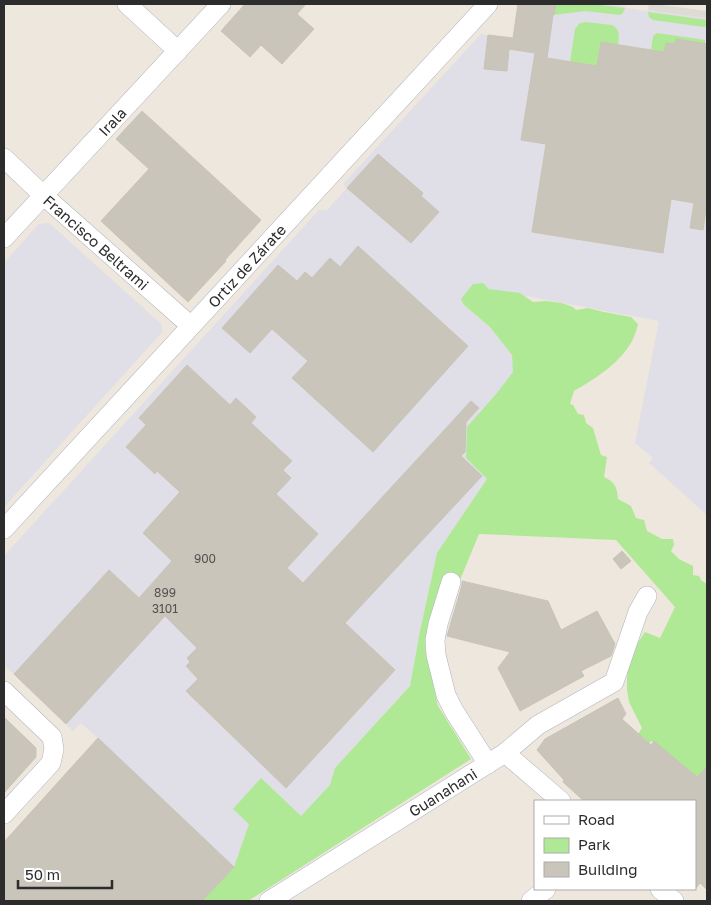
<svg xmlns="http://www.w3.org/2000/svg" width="711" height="905" font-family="'Golos Text',sans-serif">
<rect width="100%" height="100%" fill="#eee7dd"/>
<g fill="#e0dee6">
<polygon points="518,4 607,4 625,6 625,8 647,11 648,10 707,18 707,515 649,463 653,458 635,443 659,321 489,289 483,283 473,284 466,294 464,305 490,327 512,355 514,374 466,458 487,479 437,554 420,631 410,686 335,768 331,785 300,817 261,778 249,824 234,867 202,901 4,901 4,842 98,738 81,723 73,731 4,665 4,556 319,210 327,210 347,188 343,184 481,34 513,38"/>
<polygon points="49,223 161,324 162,332 4,507 4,263 39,224"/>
</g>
<g fill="#b0e995">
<polygon points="556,4 592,4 625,8 623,13 620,15 585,11 554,15"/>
<polygon points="648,12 707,20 707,26 704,27 653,20 649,17"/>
<path d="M586,22L612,25C621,30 619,37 618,45L601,42L597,66L570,62L575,29L580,23Z"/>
<polygon points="657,33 705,40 705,43 703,53 701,48 666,43 664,52 651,50 653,36"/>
<path d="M483,283L489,289L520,293L533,302L546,301L562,303L573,307L576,310L588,308L604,312L631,317L638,324C637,329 635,334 633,339C622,362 595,379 574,391L570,404L573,405L578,414L584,415L586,423L593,428L601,455L607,457L604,477C615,482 617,487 618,499L631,506L636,518L644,520L647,531L662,539H673L674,545L671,551L679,559L693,566V575L699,576L701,580L707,584V767L697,778L652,741L649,743L638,734L642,728L629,702L627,690V678L629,656L645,632L660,638L675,607L616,540L479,534L460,580L440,585L425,647L438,706L471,759L248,901H202L234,867L249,824L233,809L261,778L301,816L330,785L335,768L410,686L420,631L437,553L487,479L466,458L467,427L497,393L513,372L512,355L490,327L464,305L461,299L473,284Z"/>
</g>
<polygon fill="#dedad4" points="649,4 654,4 707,11 707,18 648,10"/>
<g fill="#c9c5bb" stroke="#cac3b6">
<polygon points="245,4 306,4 297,14 314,29 282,64 261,45 250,57 221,31"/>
<polygon points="518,4 556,4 554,15 553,15 547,58 597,66 601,42 664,52 666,43 675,44 676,39 707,44 707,202 703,230 690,228 694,203 671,199 663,253 532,232 546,144 521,140 535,53 509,49 507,71 484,69 488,35 513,38"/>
<polygon points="142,111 261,220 225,260 226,261 188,302 101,221 149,169 116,139"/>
<polygon points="378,154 423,193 421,196 439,212 411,243 347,188"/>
<polygon points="358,246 468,346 373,452 292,378 308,361 272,329 250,353 222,328 278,265 297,281 305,272 312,278 330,258 340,267"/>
<polygon points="187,365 230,405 236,398 256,417 251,423 292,461 283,470 291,478 276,494 318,534 287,568 303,583 471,401 479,408 466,422 465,452 461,456 482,476 345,623 395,670 286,788 186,691 198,679 186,666 190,662 187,658 197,648 165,616 66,724 14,674 109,570 139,598 172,561 143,533 180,492 157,471 155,474 126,447 146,425 139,418"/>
<polygon points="622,551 631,561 621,569 613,559"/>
<polygon points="462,581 548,601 561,630 597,611 615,644 611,656 581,671 584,676 520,711 498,668 510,652 447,636 462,585"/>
<polygon points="618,698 626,714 622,719 651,745 654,741 697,777 707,767 707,890 700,883 695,889 695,801 584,801 563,782 564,780 537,750 545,739"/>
<polygon points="4,717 36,748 36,757 4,793"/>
<polygon points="98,738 234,867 202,901 4,901 4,842"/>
</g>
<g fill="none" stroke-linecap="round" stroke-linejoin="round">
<defs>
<g id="minor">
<polyline points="127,4 178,51"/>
<path id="s1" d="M4,158L43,195L191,326"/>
<path id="s2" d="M4,238L221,4"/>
<path id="s3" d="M4,529L488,4"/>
<polyline points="451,582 438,624 435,640 436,655 446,695 454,711 488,764"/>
<polyline points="4,691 52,737 54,749 51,763 4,814"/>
<polyline points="505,753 561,801"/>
<polyline points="660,889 674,901"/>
<path id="s4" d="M269,901L505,753L538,725L614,682L638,612L647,596"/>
<polyline points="531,901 546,889"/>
</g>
</defs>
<use href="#minor" stroke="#b1b3c0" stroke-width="20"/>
<use href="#minor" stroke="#fff" stroke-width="19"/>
</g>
<g text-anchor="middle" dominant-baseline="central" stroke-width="4" stroke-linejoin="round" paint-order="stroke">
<g font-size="12" fill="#535250">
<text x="205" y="558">900</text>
<text x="165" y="592">899</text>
<text x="165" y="608">3101</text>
</g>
<g font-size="15" fill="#2c2c2c" stroke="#fff">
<text stroke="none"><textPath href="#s2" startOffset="159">Irala</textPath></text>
<text stroke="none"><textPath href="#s1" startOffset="125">Francisco Beltrami</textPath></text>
<text stroke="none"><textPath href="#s3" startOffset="358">Ortiz de Zárate</textPath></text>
<text stroke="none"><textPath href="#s4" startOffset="205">Guanahani</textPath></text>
</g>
</g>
<rect width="711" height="905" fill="none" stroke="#2c2c2c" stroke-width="10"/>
<rect x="534" y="800" width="162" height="90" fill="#ffffff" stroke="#ababab"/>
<rect x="544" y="816" width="25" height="8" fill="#ffffff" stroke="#ababab"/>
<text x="578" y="825" font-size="15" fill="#2c2c2c">Road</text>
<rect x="544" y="838" width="25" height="15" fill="#b0e995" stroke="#ababab"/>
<text x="578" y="850" font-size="15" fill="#2c2c2c">Park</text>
<rect x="544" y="862" width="25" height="15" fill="#c9c5bb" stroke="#ababab"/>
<text x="578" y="875" font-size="15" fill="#2c2c2c">Building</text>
<path d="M18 880v8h94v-8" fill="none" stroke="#2c2c2c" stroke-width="2.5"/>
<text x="25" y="880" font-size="15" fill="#2c2c2c" stroke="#ffffff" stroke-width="4" paint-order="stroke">50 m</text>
</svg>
